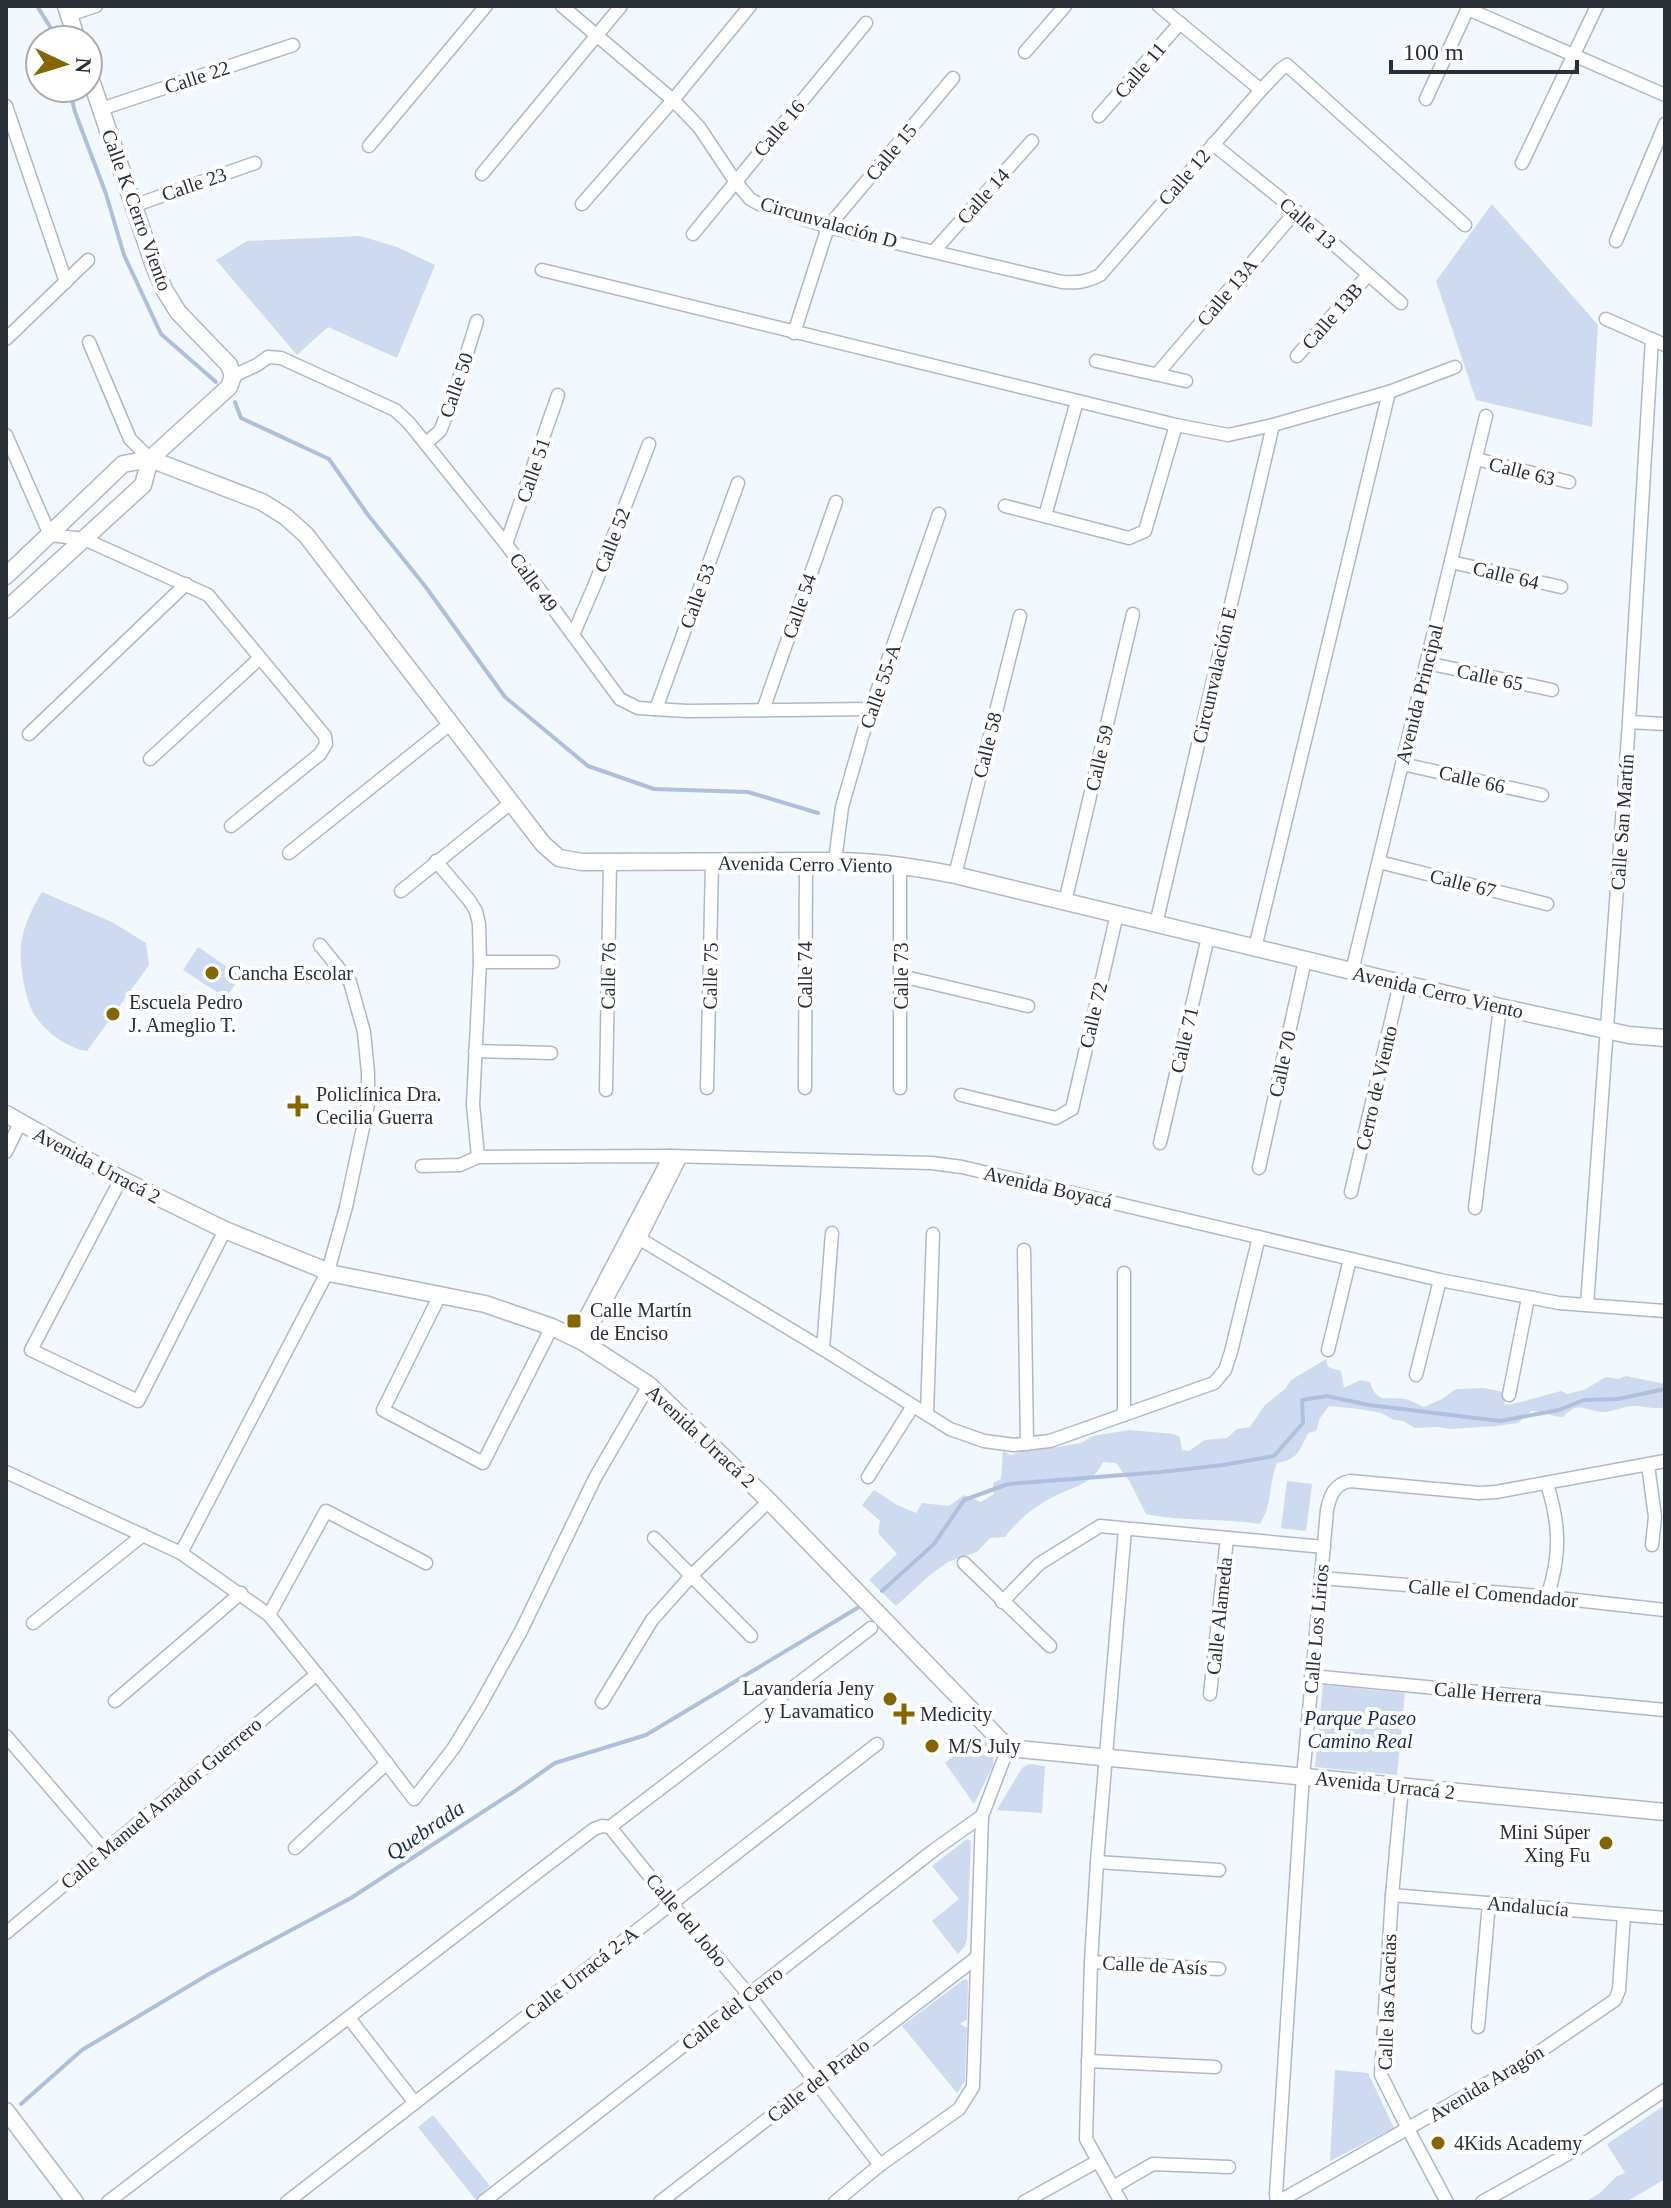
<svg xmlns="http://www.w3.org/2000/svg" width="1671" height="2208" font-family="'Times New Roman',serif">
<rect width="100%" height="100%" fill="#f3f7fe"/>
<g fill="#cedaf0">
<polygon points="1492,204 1598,325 1592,427 1476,400 1436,281"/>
<polygon points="360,236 397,247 435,265 397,358 328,327 297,355 216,260 247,241"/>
<path d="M42,892L112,922L146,943L149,965L87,1051C68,1048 48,1034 36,1017C25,1003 19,962 21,944C24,925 32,908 42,892Z"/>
<polygon points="198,947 241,976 226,998 183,970"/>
<path d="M1326,1359L1328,1367L1341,1371L1344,1388L1360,1380L1370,1382C1378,1405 1385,1396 1404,1399C1411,1400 1417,1404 1424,1407L1442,1399L1456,1389L1484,1388L1503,1392L1505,1405C1522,1403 1544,1395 1561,1391L1567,1394L1584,1390L1606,1377L1618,1379L1626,1376L1665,1384V1407C1654,1410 1645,1406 1634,1406C1623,1406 1613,1412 1603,1412C1584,1411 1580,1399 1563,1417C1551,1417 1543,1411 1531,1411L1518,1423L1496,1426L1449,1429L1438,1427L1415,1428L1403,1421L1394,1420L1381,1413L1359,1409L1329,1406L1320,1418L1316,1431L1308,1433C1299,1452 1298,1459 1277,1463C1268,1486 1273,1502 1260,1524C1222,1518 1183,1522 1146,1514L1130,1482L1116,1463L1103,1462C1093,1483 1079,1485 1059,1494C1038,1504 1019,1518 1005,1537L990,1538L977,1552L948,1562L930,1575L896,1606L869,1580L897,1554L878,1533L880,1521L862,1505L874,1490L897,1505L916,1513L922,1503L949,1506L964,1495L981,1502L994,1494L993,1483L1001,1479L1003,1451L1011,1455L1028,1449H1046L1081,1443L1093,1436L1129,1430L1174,1434L1180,1437L1182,1450L1189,1451L1205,1440L1227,1438L1237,1429L1250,1427L1265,1405L1285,1389L1291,1380Z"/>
<polygon points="1287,1481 1312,1484 1306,1531 1281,1528"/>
<polygon points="1323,1685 1405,1693 1397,1775 1315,1767"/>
<polygon points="979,1735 994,1749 993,1766 974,1804 945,1763"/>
<polygon points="1029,1764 1045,1766 1042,1813 997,1810 1022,1768"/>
<polygon points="967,1839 971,1841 967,1939 965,1946 958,1954 932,1921 959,1899 932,1866"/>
<polygon points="967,1979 968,1983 967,2019 960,2024 967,2028 965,2081 957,2093 902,2026 963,1980"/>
<polygon points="1335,2070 1368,2073 1394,2128 1330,2161"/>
<polygon points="1665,2105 1665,2179 1626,2202 1585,2202 1600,2193 1617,2176 1625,2173 1607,2144"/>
<polygon points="433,2115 490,2186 475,2199 418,2127"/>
</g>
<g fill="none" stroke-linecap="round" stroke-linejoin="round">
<g stroke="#afbfde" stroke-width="4">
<polyline points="37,6 54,33 56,40"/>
<polyline points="69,88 75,112 106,194 124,255 161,334 216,382"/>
<polyline points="235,402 241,418 329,459 368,515 425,586 505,697 588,766 654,789 748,792 818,813"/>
<polyline points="882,1591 934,1544 964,1500 1008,1484 1161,1472 1223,1465 1274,1456 1303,1423 1302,1400 1327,1396 1369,1405 1500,1421 1559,1410 1584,1400 1618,1399 1665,1389"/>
<polyline points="21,2104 82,2050 209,1974 351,1898 518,1789 555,1763 646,1735 859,1607"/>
</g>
<defs>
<g id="minor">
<path d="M562,6L673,100L699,127L735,181L750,199L759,204L828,227L1062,282C1077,283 1087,282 1100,275L1261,90L1280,70L1287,65L1465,225"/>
<polyline points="1159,6 1261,90"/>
<polyline points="1468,9 1665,95"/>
<polyline points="69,15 96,6"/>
<polyline points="1025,52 1065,6"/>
<polyline points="1426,99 1469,6"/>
<polyline points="6,106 66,282"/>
<polyline points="101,109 293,45"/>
<polyline points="1099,116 1180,23"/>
<polyline points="1213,144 1296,211 1401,303"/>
<polyline points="369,146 486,6"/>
<polyline points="1522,163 1597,6"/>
<polyline points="482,174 621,6"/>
<polyline points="582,204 673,100 750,6"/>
<polyline points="133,206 255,163"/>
<polyline points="693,234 866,23"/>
<polyline points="1616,241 1665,124"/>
<polyline points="934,251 1032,141"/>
<polyline points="542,270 1176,425 1228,435 1273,425 1389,392 1455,367"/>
<polyline points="1606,319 1665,345"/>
<polyline points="794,333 828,227 953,78"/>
<polyline points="6,339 88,260"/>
<polyline points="89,342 130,439 150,459"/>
<polyline points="1297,356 1368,275"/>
<polyline points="1096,361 1186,381"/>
<polyline points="1158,373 1296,211"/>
<polyline points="233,376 257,365 268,357 281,358 395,410 409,423 506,544 620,699 638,708 687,711 872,709"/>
<polyline points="6,435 50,535 84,539 208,595 325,736 326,744 320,754 231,826"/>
<polyline points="426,443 440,431 451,404 477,321"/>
<polyline points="1476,459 1569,482"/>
<polyline points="1005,506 1129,538 1145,531 1176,425"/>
<polyline points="1045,516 1077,401"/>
<polyline points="506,544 558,395"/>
<polyline points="1451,562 1561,587"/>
<polyline points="573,635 595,584 649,444"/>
<polyline points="1427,663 1552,690"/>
<polyline points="656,709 738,483"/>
<polyline points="763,710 836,502"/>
<polyline points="1629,722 1665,724"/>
<polyline points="29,734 186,584"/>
<polyline points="150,759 260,658"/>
<polyline points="1402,764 1542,795"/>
<polyline points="289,853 450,724"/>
<polyline points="436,861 469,900 476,911 479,924 480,962 473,1104 478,1157"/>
<polyline points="835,861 842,807 867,720 939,514"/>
<polyline points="1379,862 1547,904"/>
<polyline points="955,875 1020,616"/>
<polyline points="401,891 512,802"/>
<polyline points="1065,902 1133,614"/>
<polyline points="1156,924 1273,425"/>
<polyline points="1255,948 1389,392"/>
<polyline points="480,962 553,962"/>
<polyline points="1352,971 1486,416"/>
<polyline points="901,976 1028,1006"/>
<polyline points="475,1051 551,1053"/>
<polyline points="707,1088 712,863"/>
<polyline points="805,1088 806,861"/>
<polyline points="900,1088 900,865"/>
<polyline points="606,1090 610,862"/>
<polyline points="961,1095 1056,1118 1072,1109 1117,914"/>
<polyline points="1160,1143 1208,937"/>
<polyline points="6,1152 20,1123"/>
<polyline points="422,1166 460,1165 478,1157 670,1156 932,1163 962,1167 1440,1280 1559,1303 1665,1311"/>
<polyline points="1259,1168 1305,960"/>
<polyline points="121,1179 31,1350 138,1401 225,1230"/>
<polyline points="1351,1192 1400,983"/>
<polyline points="1475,1208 1500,1007"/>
<polyline points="630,1233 823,1349 950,1429 984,1441 1014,1445 1050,1441 1214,1383 1225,1370 1231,1352 1259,1237"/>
<polyline points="1024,1250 1027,1444"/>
<polyline points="440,1295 383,1410 483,1463 552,1327"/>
<polyline points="1587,1305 1629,722 1652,339"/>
<polyline points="575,1337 670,1156"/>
<polyline points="583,1342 640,1238 680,1158"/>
<polyline points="823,1349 832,1233"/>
<polyline points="1328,1350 1350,1259"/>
<polyline points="1416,1375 1440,1280"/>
<polyline points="1509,1395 1528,1298"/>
<polyline points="927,1414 933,1234"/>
<polyline points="1124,1415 1124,1273"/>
<polyline points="1648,1465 1655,1517 1652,1545"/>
<polyline points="6,1472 181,1553 269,1615 349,1714 414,1799 453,1749 480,1705 521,1631 595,1478 649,1385"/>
<polyline points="868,1477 913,1406"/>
<polyline points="654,1538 751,1636"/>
<polyline points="181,1553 328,1271 346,1207 368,1104 368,1073 364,1032 350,982 320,945"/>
<polyline points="964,1563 1050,1646"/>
<polyline points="1321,1578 1540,1596 1665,1610"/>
<path d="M1547,1597C1561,1556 1560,1525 1547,1484"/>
<polyline points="1002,1602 1039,1564 1100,1526 1324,1547"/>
<polyline points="269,1615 326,1511 426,1563"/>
<polyline points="33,1623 143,1535"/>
<polyline points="1311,1676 1665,1710"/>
<polyline points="1210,1694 1227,1538"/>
<polyline points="115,1701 241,1593"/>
<polyline points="602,1702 652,1620 692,1575 769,1501"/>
<polyline points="6,1736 104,1850"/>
<polyline points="1402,1787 1392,1895 1381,2075 1408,2129 1447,2202"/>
<polyline points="610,1827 671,1903 749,1995 880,2165"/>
<polyline points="295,1848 387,1763"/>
<polyline points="1097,1862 1219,1870"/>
<polyline points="1392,1895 1665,1918"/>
<polyline points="6,1933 317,1674"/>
<polyline points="1091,1962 1219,1969"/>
<polyline points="349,2018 415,2103"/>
<polyline points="1478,2027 1489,1903"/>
<polyline points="1088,2061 1215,2067"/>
<polyline points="1113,2187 1153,2164 1229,2167"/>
<polyline points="108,2202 594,1829 602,1826 610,1827 871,1628"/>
<polyline points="287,2202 877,1744"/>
<polyline points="483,2202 934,1850 982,1816"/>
<polyline points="660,2202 976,1958"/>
<polyline points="835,2202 880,2165 959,2109 973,2087 982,1816 1008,1748"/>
<polyline points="1024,2202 1098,2161"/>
<polyline points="1121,2202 1086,2139 1091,1962 1097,1862 1125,1529"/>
<path d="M1277,2202L1276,2194L1302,1789L1327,1510C1330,1496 1334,1484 1350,1481L1479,1493L1496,1492L1665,1461"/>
<polyline points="1278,2202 1523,2063 1615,2000 1619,1990 1624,1915"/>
<polyline points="1482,2202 1575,2150 1665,2090"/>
</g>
<g id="tertiary">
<polyline points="66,6 77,40"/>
<path d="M6,576L123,464L150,459L262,502L286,517L306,535L543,844L559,858L582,862L835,861C876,861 915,867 955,875L1500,1007L1629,1035L1665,1038"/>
<polyline points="6,610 143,485 150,459 229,387 233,376 229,365 178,312 165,291 154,266 88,71"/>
<polyline points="6,1114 121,1179 225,1230 334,1274 485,1304 552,1327 583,1342 649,1385 769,1501 1008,1748 1665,1812"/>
<polyline points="6,2111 75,2202"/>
</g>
</defs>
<use href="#minor" stroke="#afb8ca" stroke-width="15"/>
<use href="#tertiary" stroke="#afb8ca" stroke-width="19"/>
<use href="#minor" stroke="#fff" stroke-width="12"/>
<use href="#tertiary" stroke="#fff" stroke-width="16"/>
</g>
<g fill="#846700" stroke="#fff" stroke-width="3">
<circle cx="212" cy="973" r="8"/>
<circle cx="113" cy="1014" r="8"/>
<path d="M294 1094h8v8h8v8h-8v8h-8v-8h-8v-8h8z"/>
<rect x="566" y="1313" width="16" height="16" rx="4"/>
<circle cx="890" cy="1699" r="8"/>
<path d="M900 1702h8v8h8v8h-8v8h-8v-8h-8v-8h8z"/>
<circle cx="932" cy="1746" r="8"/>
<circle cx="1606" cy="1843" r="8"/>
<circle cx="1438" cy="2143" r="8"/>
</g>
<g text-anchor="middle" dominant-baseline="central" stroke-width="8" stroke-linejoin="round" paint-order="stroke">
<g font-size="20" fill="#2b2f36" stroke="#fff">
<text transform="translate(1140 70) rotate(-49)">Calle 11</text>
<text transform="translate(197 77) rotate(-18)">Calle 22</text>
<text transform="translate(779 128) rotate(-50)">Calle 16</text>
<text transform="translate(891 152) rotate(-50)">Calle 15</text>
<text transform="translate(1184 177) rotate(-49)">Calle 12</text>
<text transform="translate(194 184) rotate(-19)">Calle 23</text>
<text transform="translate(983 196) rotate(-48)">Calle 14</text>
<text transform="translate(137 210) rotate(70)">Calle K Cerro Viento</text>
<text transform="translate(829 222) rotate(16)">Circunvalación D</text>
<text transform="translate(1308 223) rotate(41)">Calle 13</text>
<text transform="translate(1227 292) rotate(-50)">Calle 13A</text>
<text transform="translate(1332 316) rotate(-49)">Calle 13B</text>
<text transform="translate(456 385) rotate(-71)">Calle 50</text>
<text transform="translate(533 470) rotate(-71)">Calle 51</text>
<text transform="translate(1522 471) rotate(14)">Calle 63</text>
<text transform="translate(612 540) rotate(-69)">Calle 52</text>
<text transform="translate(1506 575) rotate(13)">Calle 64</text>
<text transform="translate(534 582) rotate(54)">Calle 49</text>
<text transform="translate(697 596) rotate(-70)">Calle 53</text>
<text transform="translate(799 606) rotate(-71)">Calle 54</text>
<text transform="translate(1214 675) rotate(-77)">Circunvalación E</text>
<text transform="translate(1490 677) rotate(12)">Calle 65</text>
<text transform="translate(880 686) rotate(-71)">Calle 55-A</text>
<text transform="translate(1419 694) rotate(-76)">Avenida Principal</text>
<text transform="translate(987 745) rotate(-76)">Calle 58</text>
<text transform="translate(1099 758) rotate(-77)">Calle 59</text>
<text transform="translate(1472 779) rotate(13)">Calle 66</text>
<text transform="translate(1622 822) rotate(-86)">Calle San Martín</text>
<text transform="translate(805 864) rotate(1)">Avenida Cerro Viento</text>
<text transform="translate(1463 883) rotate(14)">Calle 67</text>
<text transform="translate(805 975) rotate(-90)">Calle 74</text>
<text transform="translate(608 976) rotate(-89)">Calle 76</text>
<text transform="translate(710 976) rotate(-89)">Calle 75</text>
<text transform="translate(901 976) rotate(-90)">Calle 73</text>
<text transform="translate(1438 992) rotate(13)">Avenida Cerro Viento</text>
<text transform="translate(1093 1015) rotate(-77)">Calle 72</text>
<text transform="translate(1184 1040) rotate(-77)">Calle 71</text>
<text transform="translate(1282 1064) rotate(-78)">Calle 70</text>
<text transform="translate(1376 1088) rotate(-77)">Cerro de Viento</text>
<text transform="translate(97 1165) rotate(28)">Avenida Urracá 2</text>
<text transform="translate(1048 1187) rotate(13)">Avenida Boyacá</text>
<text transform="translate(701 1436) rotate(43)">Avenida Urracá 2</text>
<text transform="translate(1493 1593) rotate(5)">Calle el Comendador</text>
<text transform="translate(1219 1616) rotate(-84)">Calle Alameda</text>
<text transform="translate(1316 1629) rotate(-85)">Calle Los Lirios</text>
<text transform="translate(1488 1693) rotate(5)">Calle Herrera</text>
<text transform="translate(1385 1785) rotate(6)">Avenida Urracá 2</text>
<text transform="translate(161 1803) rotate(-40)">Calle Manuel Amador Guerrero</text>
<text transform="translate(1528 1906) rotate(5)">Andalucía</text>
<text transform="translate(687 1920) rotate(50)">Calle del Jobo</text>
<text transform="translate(1155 1965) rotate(3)">Calle de Asís</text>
<text transform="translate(581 1973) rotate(-38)">Calle Urracá 2-A</text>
<text transform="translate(1387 2002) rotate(-88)">Calle las Acacias</text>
<text transform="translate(732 2008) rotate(-38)">Calle del Cerro</text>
<text transform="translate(818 2080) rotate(-38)">Calle del Prado</text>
<text transform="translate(1486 2083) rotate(-31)">Avenida Aragón</text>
</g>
<g font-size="20" fill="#2b2f36" stroke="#fff" text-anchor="start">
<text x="228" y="973">Cancha Escolar</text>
<text x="129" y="1002">Escuela Pedro<tspan x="129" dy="23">J. Ameglio T.</tspan></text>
<text x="316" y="1094">Policlínica Dra.<tspan x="316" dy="23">Cecilia Guerra</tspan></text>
<text x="590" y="1310">Calle Martín<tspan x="590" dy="23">de Enciso</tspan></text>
<text x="874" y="1688" text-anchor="end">Lavandería Jeny<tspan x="874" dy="23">y Lavamatico</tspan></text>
<text x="920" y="1714">Medicity</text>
<text x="948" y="1746">M/S July</text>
<text x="1590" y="1832" text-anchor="end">Mini Súper<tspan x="1590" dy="23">Xing Fu</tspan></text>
<text x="1454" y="2143">4Kids Academy</text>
</g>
<g font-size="20" font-style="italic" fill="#182952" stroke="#fff">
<text x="1360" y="1718">Parque Paseo<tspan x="1360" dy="23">Camino Real</tspan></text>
</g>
<g font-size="22" font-style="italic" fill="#1d3059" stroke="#fff">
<text transform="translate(425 1830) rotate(-34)">Quebrada</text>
</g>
</g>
<rect width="1671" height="2208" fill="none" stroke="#2b2f36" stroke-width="16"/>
<g transform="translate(64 64) rotate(94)"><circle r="38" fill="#ffffff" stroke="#aaacaf" stroke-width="2"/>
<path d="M0-6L14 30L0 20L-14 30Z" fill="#846700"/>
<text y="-12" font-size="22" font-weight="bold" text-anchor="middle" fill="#2b2f36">N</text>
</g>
<path d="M1391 60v12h186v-12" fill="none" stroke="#2b2f36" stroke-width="4"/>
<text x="1403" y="60" font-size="24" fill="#2b2f36" stroke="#ffffff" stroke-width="6" paint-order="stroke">100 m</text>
</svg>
